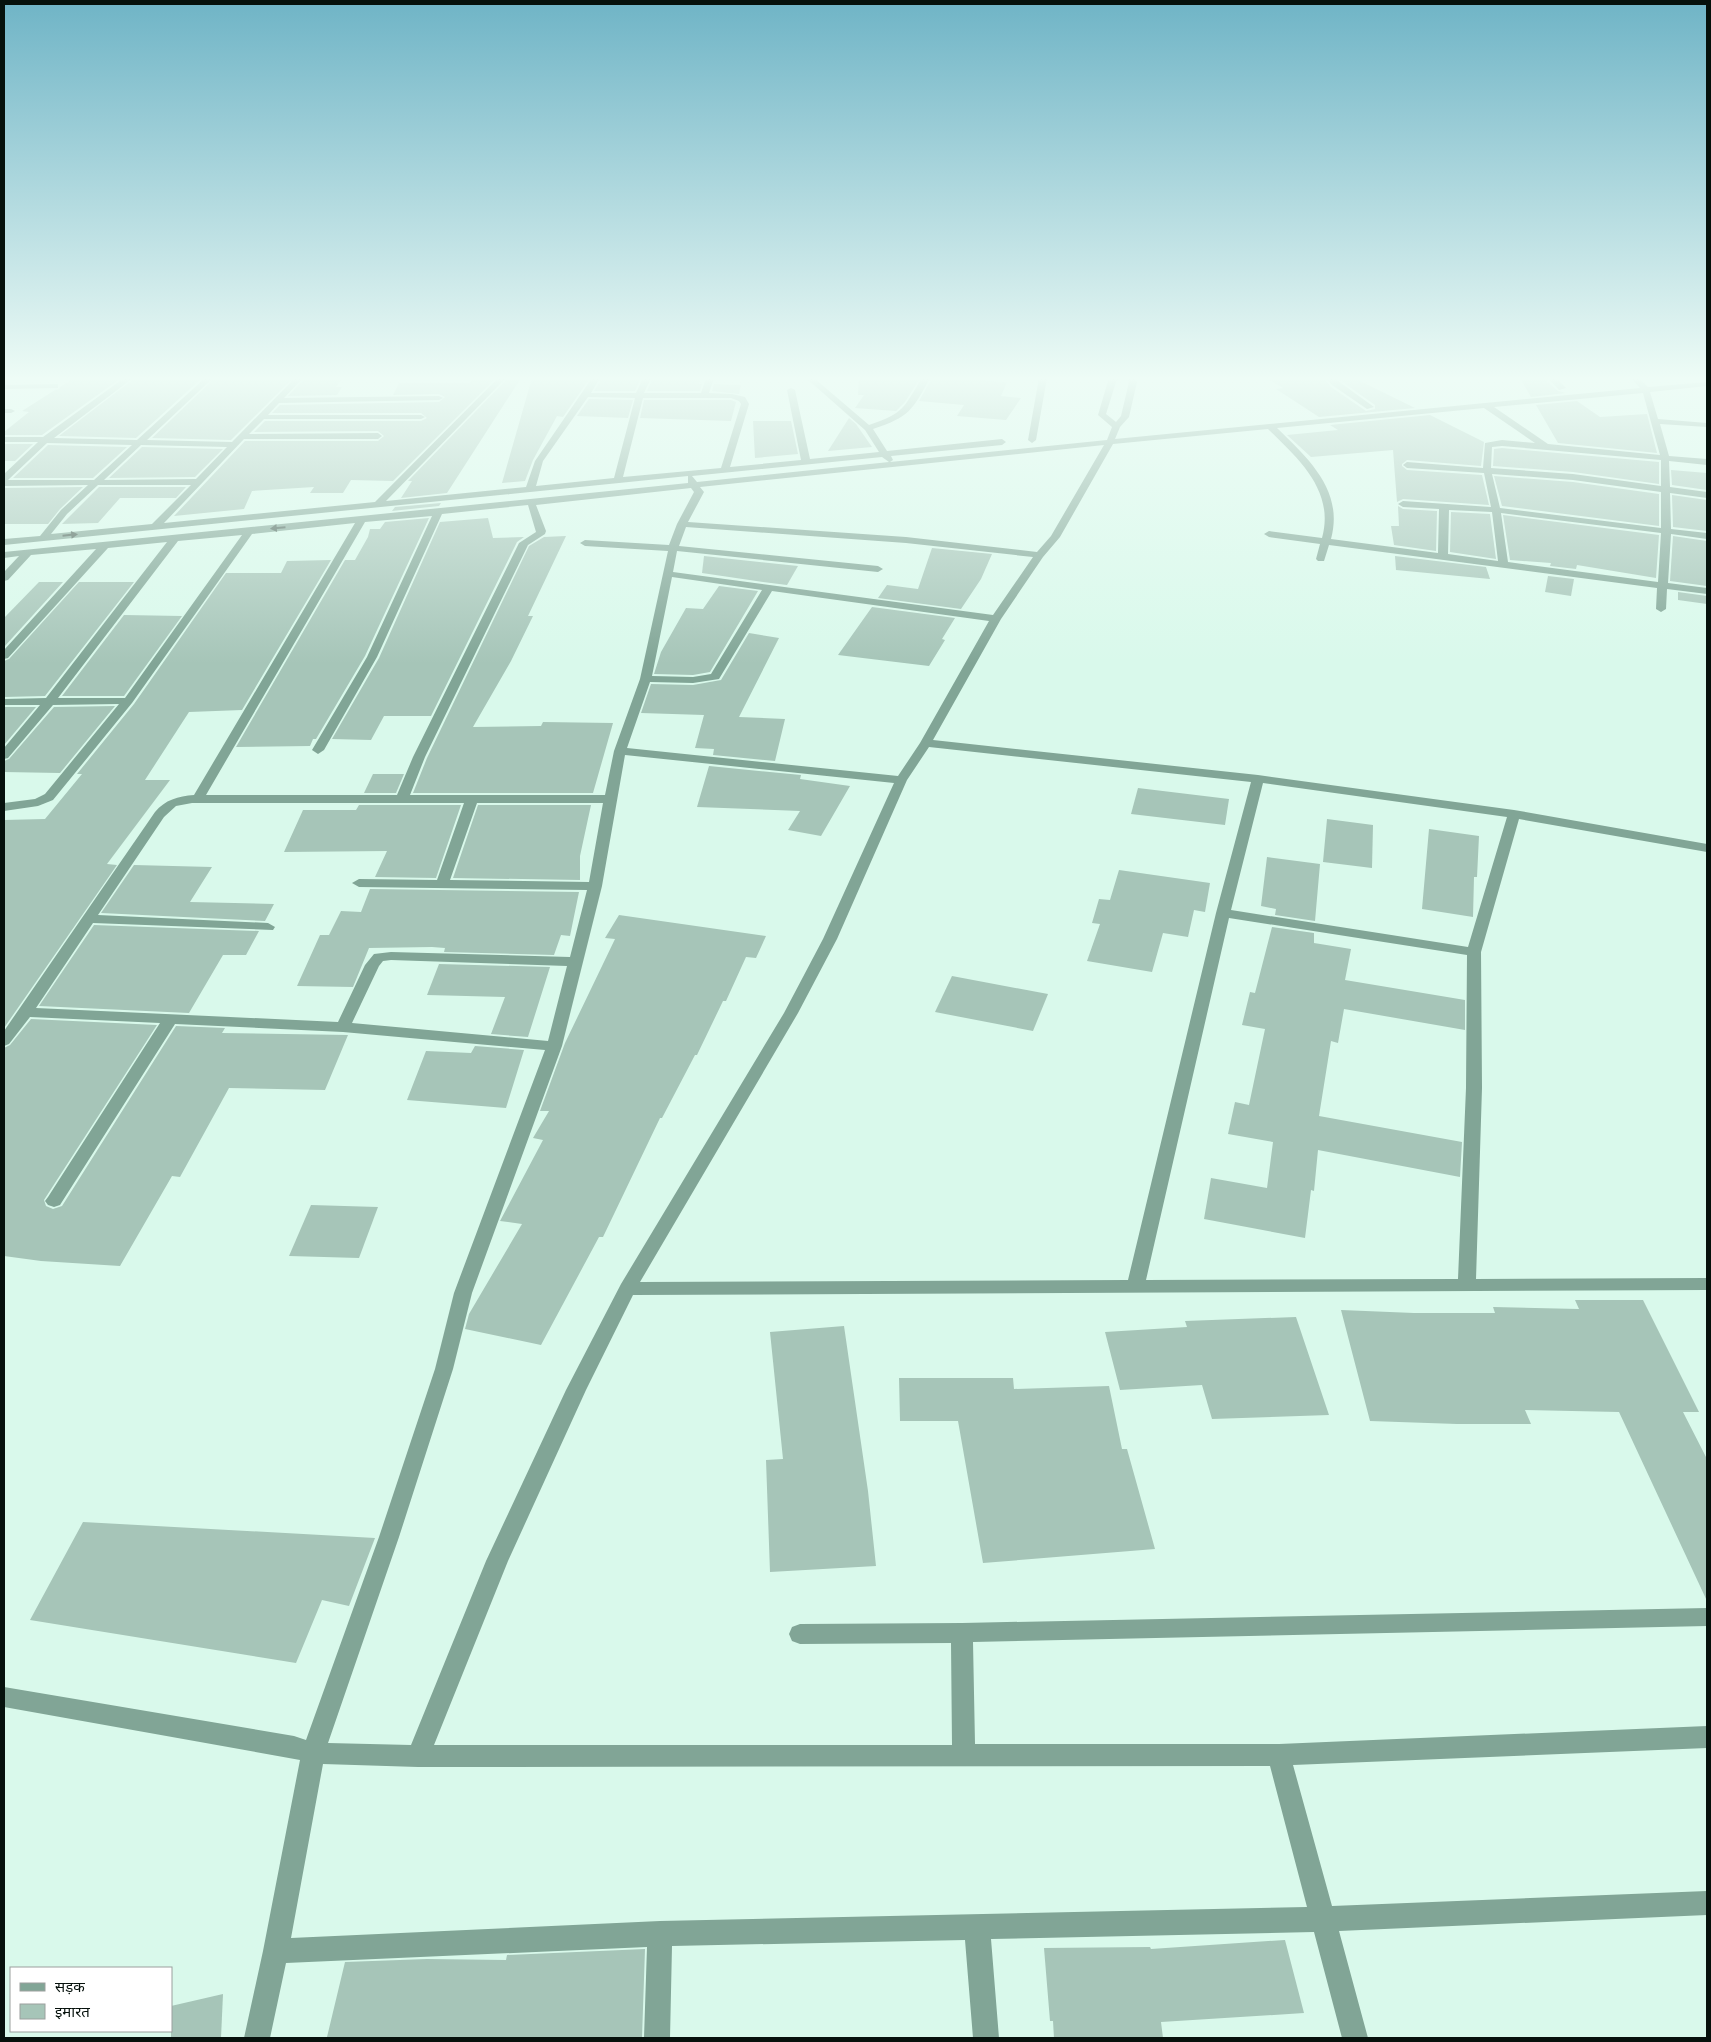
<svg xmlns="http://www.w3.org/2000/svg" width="1711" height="2042" font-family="Bitter,'Noto Sans Devanagari',serif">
<rect width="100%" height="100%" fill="#d9f9eb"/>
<g fill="#a6c5b8">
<polygon points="74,378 121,378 42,435 4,435 4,432 29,412 22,411 55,390 59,389 60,387"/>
<polygon points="135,378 202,378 136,438 59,436"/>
<polygon points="215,378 293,378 231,440 152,438"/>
<polygon points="305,378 342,378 336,387 342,387 337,395 288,396"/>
<polygon points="473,378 496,378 393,481 351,480 343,493 310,493 314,487 252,491 244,509 174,516 245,441 378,441 384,436 378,431 254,432 265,421 421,421 427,418 421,413 272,413 280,405 439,402 445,397 439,394 393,395 399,383 469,383"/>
<polygon points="508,378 521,378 447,493 401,498 412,481 408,481"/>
<polygon points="532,378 590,378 563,417 557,416 533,460 525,481 502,483"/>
<polygon points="602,378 641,378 635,391 594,391"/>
<polygon points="653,378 701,378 699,384 702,384 700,391 647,391"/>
<polygon points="859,378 920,378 905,402 896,411 855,408 864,395 858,395"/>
<polygon points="932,378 973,378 971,380 1007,382 1001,396 1021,398 1006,420 957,416 964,405 919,401"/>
<polygon points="1266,378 1324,378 1331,387 1366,411 1375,409 1375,405 1337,378 1354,378 1415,408 1319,417 1276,389 1283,388"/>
<polygon points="1520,378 1543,378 1558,391 1566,393 1531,397"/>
<polygon points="714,384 741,385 739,394 712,391"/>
<polygon points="589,399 633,400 628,418 577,416"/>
<polygon points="644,400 731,400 736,402 731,421 640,418"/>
<polygon points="1577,401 1600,417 1647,414 1657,453 1558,443 1536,405"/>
<polygon points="1430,415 1484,442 1481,466 1407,460 1402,464 1402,466 1407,470 1482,475 1489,505 1403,499 1397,502 1393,450 1311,457 1287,435 1338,430 1330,425"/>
<polygon points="849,418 856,424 872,447 828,451"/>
<polygon points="753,421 791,421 798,454 755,458"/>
<polygon points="4,444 33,444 15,461 4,461"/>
<polygon points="48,445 127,447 93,478 13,478"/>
<polygon points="142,447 223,449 195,477 109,478"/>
<polygon points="1502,448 1659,462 1659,484 1573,472 1493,466 1494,449"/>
<polygon points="1671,470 1707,473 1707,490 1672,485"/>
<polygon points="1494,476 1573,482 1659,494 1659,526 1502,506"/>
<polygon points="83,487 60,509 48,524 4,524 4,488"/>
<polygon points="99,487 186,487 176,498 120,498 98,523 62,524"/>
<polygon points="1672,495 1707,500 1707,531 1673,527"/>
<polygon points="441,503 439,506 392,511 395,507"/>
<polygon points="1398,506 1403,509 1437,511 1436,551 1394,545 1391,526 1399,526"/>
<polygon points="1451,512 1490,514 1496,559 1450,552"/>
<polygon points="1503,515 1659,535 1656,578 1577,565 1576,569 1550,566 1551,563 1510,560"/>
<polygon points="429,518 365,656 316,739 313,739 310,746 236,747 345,560 355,560 368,537 370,529 380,529 385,522"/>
<polygon points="488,518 493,538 524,537 517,542 431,716 384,716 371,740 332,739 379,658 440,522"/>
<polygon points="566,536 528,616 533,616 511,661 473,727 541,726 543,722 613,723 593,793 413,793 427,758 529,546 544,537"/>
<polygon points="1673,536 1707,541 1707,586 1670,581"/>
<polygon points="932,548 992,554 981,579 961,609 878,598 887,585 918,589"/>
<polygon points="704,556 798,566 787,585 763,582 702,573"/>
<polygon points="1395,556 1486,567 1490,579 1396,570"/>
<polygon points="331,560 242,710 189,712 145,780 170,780 107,864 117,865 4,1028 4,820 45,819 82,774 77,774 134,704 226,573 281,573 287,561"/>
<polygon points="1548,576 1574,579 1571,596 1545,592"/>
<polygon points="39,582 63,582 4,647 4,618"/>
<polygon points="79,582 134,582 45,696 4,697 4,661 9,659"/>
<polygon points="719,586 758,591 710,672 693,675 654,674 661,652 686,608 703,609"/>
<polygon points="1678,592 1707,596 1707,604 1678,600"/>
<polygon points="872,607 955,618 942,639 945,640 929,666 838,655"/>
<polygon points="124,615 182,616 124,696 62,696"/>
<polygon points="749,633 779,638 739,717 785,719 775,761 713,755 714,749 695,748 704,715 641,713 651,684 693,685 721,680"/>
<polygon points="115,706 60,773 4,772 4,761 9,759 54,707"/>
<polygon points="4,707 36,707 4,745"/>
<polygon points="709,766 801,775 800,779 850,786 821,836 788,830 800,811 697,807"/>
<polygon points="373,774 404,774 396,793 364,793"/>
<polygon points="1138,788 1229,799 1225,825 1131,814"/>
<polygon points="359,805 461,805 436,878 375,877 387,851 284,852 303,810 356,810"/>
<polygon points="478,805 591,805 580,856 580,880 453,878"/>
<polygon points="1327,819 1373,825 1372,868 1323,862"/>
<polygon points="1429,829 1479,836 1477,877 1474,877 1473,917 1422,909"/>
<polygon points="1267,857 1320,864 1315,921 1275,915 1276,909 1261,906"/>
<polygon points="134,865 212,867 190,902 274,904 265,921 101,913"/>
<polygon points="1119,870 1210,883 1205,912 1194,910 1188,937 1163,933 1152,972 1087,961 1100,924 1092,923 1099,899 1110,900"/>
<polygon points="370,889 579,892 570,936 561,935 554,955 444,952 445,948 432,947 369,948 353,987 297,986 320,935 329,935 341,911 361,912"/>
<polygon points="619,915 766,936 756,958 746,957 726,1001 723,1001 697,1055 695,1055 662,1118 660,1118 603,1237 599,1237 541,1345 465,1329 469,1314 522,1224 500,1221 543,1140 533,1138 549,1111 540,1111 565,1043 615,939 605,938"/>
<polygon points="94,925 259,931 246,955 223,955 189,1013 39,1006"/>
<polygon points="1272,927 1314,933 1314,943 1351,949 1345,980 1465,1000 1465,1030 1344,1009 1338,1043 1331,1041 1319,1116 1462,1142 1460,1177 1318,1150 1314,1191 1311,1190 1305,1238 1204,1219 1211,1178 1267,1188 1273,1142 1228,1134 1235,1102 1249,1105 1265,1029 1242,1025 1250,992 1255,993"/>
<polygon points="439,964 550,967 528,1037 491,1034 505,997 427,995"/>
<polygon points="952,976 1048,994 1033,1031 935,1012"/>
<polygon points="31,1019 157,1025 44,1200 46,1206 53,1209 62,1206 176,1026 225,1028 222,1033 348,1035 325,1090 229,1088 180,1177 172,1176 120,1266 41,1261 4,1256 4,1048 10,1045"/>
<polygon points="475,1046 524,1050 506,1108 407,1100 426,1051 471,1053"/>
<polygon points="311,1205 378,1207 359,1258 289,1256"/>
<polygon points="1575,1300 1643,1300 1699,1412 1683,1412 1707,1459 1707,1601 1619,1412 1525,1410 1531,1424 1457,1424 1370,1421 1341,1310 1414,1313 1495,1313 1493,1307 1579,1309"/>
<polygon points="1296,1317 1329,1415 1212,1419 1202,1385 1120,1390 1105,1332 1187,1327 1185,1321"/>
<polygon points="844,1326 868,1491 876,1566 770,1572 766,1460 783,1459 770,1332"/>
<polygon points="899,1378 1013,1378 1014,1389 1109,1386 1122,1449 1127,1449 1155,1549 983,1563 958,1421 900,1421"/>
<polygon points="83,1522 375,1538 349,1606 322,1600 296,1663 30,1620"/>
<polygon points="1285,1940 1304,2013 1161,2022 1163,2038 1054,2038 1053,2021 1050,2021 1044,1948 1150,1947 1151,1949"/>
<polygon points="645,1949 642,2038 327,2037 345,1962 427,1959 506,1960 507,1955"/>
<polygon points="223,1994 221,2038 171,2038 171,2006"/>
</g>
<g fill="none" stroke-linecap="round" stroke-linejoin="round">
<g fill="#81a596" fill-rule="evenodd">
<path d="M124,378H133L54,438L137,440L205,378H213L147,440L232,442L295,378H303L284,398L439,396L443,398L439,400L279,403L268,415H421L425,417L421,419H264L249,434L378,433L382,436L378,439H244L164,523L375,502L498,378H506L386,501L526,487L535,461L592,378H600L591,393H636L643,378H651L644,393H701L706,378H714L709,393L732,394L745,397L749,404L730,467L801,460L787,390L791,388L795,390L810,459L879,452L865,430L806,378H814L869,425C905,413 903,408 922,378H930C912,411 909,417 873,429L887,451L1002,439L1006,442L1002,445L891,456L893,460L890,462L1107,440L1112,427L1098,415L1108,381L1111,378H1119L1116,382L1106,414L1116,422L1121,416L1129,382L1126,378H1134L1137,382L1129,417L1120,427L1115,439L1640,388L1631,378H1639L1648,387L1707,382V386L1650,392L1658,419L1707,423V427L1660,424L1669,456L1707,459V465L1669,461L1670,487L1707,492V498L1670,493L1671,529L1707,533V539L1671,534L1668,583L1707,588V594L1667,589L1666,609L1661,612L1656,609L1657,588L1329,545L1324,561H1318L1316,559L1320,544L1269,537L1264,534L1269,531L1322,538C1335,491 1299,459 1268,429L1113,444L1060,537L1043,557L1001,619L933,740L1258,775L1514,810L1707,844V852L1519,819L1481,952L1482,1088L1476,1279L1707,1278V1290L633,1295L586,1390L508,1561L434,1745H952L951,1643L800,1644L792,1641L789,1634L792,1627L800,1624L962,1623L1707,1608V1626L973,1642L975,1744H1279L1707,1726V1748L1293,1765L1332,1906L1707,1891V1915L1339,1931L1368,2038H1342L1314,1932L991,1939L999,2038H973L965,1940L672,1946L670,2038H644L647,1947L286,1963L270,2038H244L263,1951L300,1760L4,1707V1687L294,1736L306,1740L379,1537L435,1369L454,1293L545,1050L343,1032L175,1024L60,1205L54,1207L48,1205L45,1201L48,1197L160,1023L30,1017L9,1044L4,1046V1031L155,812C165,800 178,796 194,795L355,523L252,534L132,703L53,800L38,806L4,811V803L35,799L45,794L119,704L53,705L8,758L4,759V748L40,705H4V699L46,698L167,542L108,548L8,658L4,659V650L96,549L31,555L8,580L4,581V572L19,556L4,558V552L688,483V476L4,545V539L40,536L61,510L88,485L4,486V474L38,442H4V437H43ZM1643,393L1660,455L1548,444L1494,407ZM588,397L635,398L614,478L536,486L543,461ZM643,398H731L739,401L741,404L721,468L623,477ZM1484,408L1535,443L1502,440L1485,443L1483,468L1407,462L1403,465L1407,468L1484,473L1491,507L1403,501L1398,504L1403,507L1439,509L1438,553L1331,539C1344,491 1309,459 1277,428ZM47,443L132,445L94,480H8ZM141,445L227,447L196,479L104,480ZM1104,445L1051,536L1037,552L906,537L688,522L704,492L700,487ZM1502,446L1661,460V486L1573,474L1491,468L1492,447ZM882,457L889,462L697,482L692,476ZM1492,474L1573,480L1661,492V528L1500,508ZM98,485H191L152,524L51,534L67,514ZM691,488L694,492L677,524L669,545L585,540L580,543L585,546L668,551L640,679L614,751L605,795H410L425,757L528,545L545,534L546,531L536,505ZM528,505L536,532L519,543L413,757L397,795H206L365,522L432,516L367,657L312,750L318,754L324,750L377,657L442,514ZM1449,510L1492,512L1498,561L1448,554ZM1501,513L1661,533L1658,582L1508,562ZM686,527L906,543L1033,557L993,615L673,572L677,551L878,572L883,569L878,566L679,546ZM242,535L125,698H58L178,541ZM672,577L762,590L711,674L693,677L652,676ZM772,591L989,621L920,743L898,776L627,748L650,682L693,683L719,679ZM929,747L1251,782L1216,913L1128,1280L640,1282L798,1013L837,939L907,780ZM625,755L894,783L823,939L784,1013L621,1284L566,1390L486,1561L411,1745L328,1743L399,1537L453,1369L472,1293L562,1046L602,886ZM1263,783L1507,817L1468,947L1231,910ZM192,803H464L437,880L359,879L352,883L359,887L587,890L570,957L391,952L374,954L365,965L338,1022L36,1008L93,923L273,930L275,927L268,923L98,915L164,817L176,806ZM477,803H603L589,882L450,880ZM1229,918L1467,955L1466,1088L1458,1279L1146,1280ZM391,960L567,966L548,1041L352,1023L379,966L383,961ZM323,1764L418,1767L1270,1766L1307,1907L660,1921L291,1938Z"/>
<polygon points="1039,378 1047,378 1036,440 1032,443 1028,440"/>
<polygon points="1326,378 1334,378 1374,407 1367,409 1332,385"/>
<polygon points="1548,378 1556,378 1566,388 1559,390"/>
<polygon points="55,384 58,384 58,388 4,389 4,385"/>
<polygon points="4,409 11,409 15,411 11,413 4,413"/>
</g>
</g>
<defs><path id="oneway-solid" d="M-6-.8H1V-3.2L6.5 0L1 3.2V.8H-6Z" transform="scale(1.25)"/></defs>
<g fill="#445b51">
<use href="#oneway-solid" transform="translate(278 528) rotate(175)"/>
<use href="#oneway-solid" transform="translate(70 535) rotate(-6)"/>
</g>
<linearGradient id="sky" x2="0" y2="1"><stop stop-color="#6fb4c6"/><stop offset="0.57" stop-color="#eefcf6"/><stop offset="1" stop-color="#eefcf6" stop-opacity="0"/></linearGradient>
<rect width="1711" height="664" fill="url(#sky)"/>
<rect width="1711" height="2042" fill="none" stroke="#06110c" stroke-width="10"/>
<rect x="10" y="1967" width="162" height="65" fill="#ffffff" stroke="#9ba09e"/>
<rect x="20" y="1983" width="25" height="8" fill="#81a596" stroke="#9ba09e"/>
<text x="55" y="1992" font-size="15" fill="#06110c">सड़क</text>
<rect x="20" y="2004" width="25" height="15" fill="#a6c5b8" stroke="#9ba09e"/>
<text x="55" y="2017" font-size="15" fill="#06110c">इमारत</text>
</svg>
